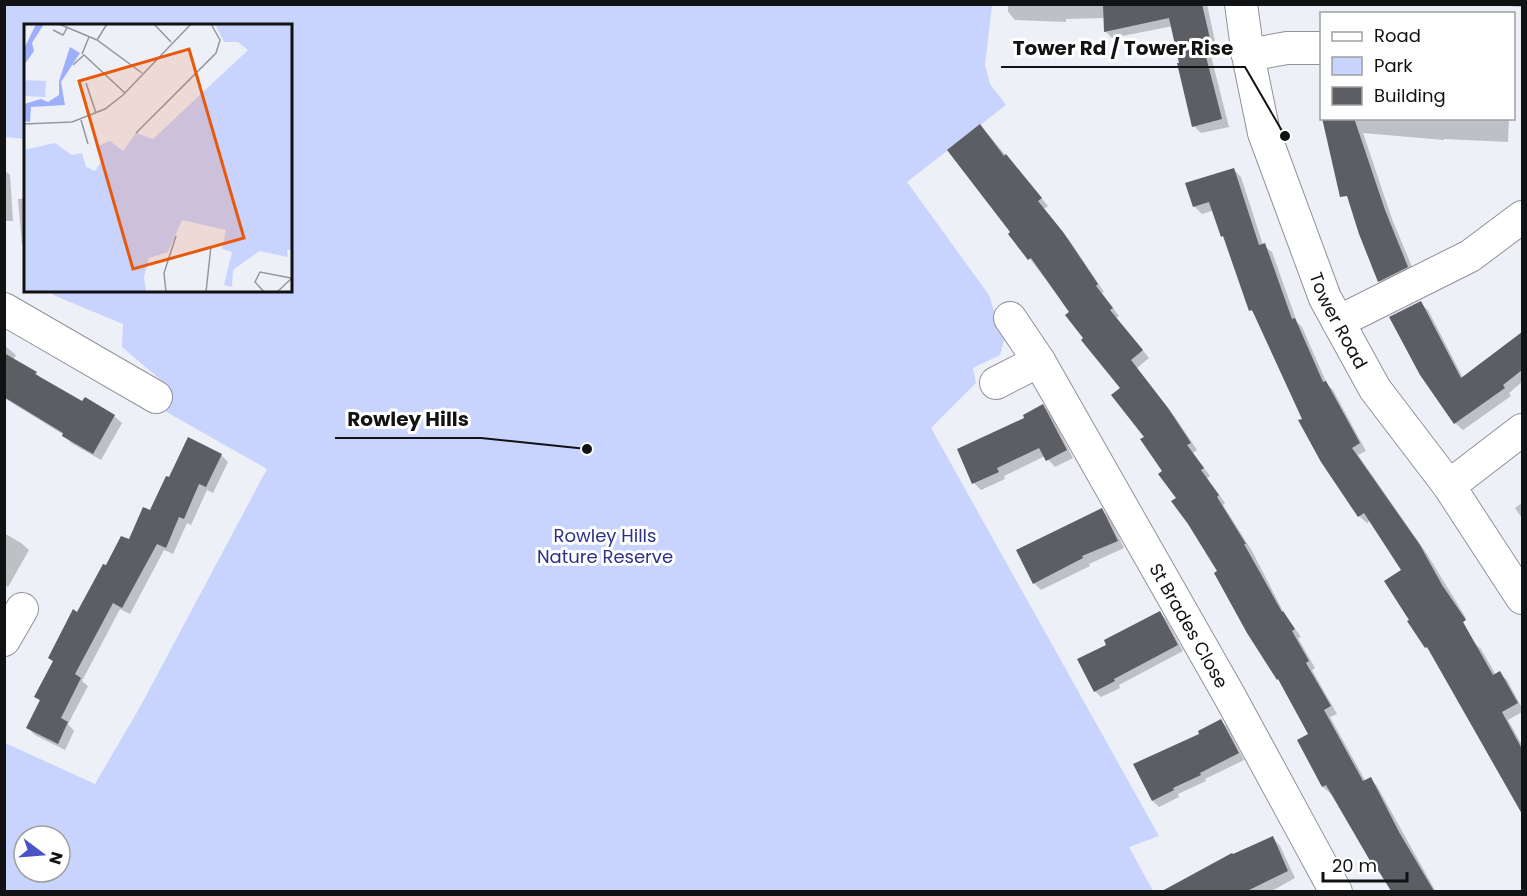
<svg xmlns="http://www.w3.org/2000/svg" width="1527" height="896" font-family="Poppins,sans-serif">
<rect width="100%" height="100%" fill="#eef0f8"/>
<path fill="#c8d3fe" fill-rule="evenodd" d="M5,5H992L985,65L990,84L1006,105L907,182L989,295L994,311L1010,318L1000,355L973,368L976,383L931,428L1159,836L1129,847L1153,891L5,892V743L95,784L140,707L267,469L156,406L162,381L122,347L123,324L53,295V291H291V26H26L25,139L6,137L4,136ZM24,836H60V872H24Z"/>
<g fill="#0003">
<polygon points="1008,4 1207,4 1216,46 1209,48 1229,127 1201,133 1194,126 1173,26 1112,38 1105,31 1105,18 1066,19 1066,22 1015,20 1008,12"/>
<polygon points="1480,4 1522,4 1522,7"/>
<polygon points="1324,118 1509,118 1508,142 1444,139 1444,140 1363,133 1392,219 1415,274 1387,288 1380,281"/>
<polygon points="987,133 1048,206 1044,209 1070,241 1104,292 1102,293 1119,316 1116,318 1149,358 1137,368 1175,417 1197,450 1193,453 1210,476 1207,478 1225,503 1223,505 1252,551 1285,615 1301,637 1298,638 1315,668 1312,670 1337,714 1330,717 1366,782 1370,779 1377,786 1436,892 1393,892 1385,878 1377,870 1333,793 1331,794 1323,787 1299,741 1310,735 1178,498 1122,388 1085,339 1071,312 1030,259 1012,232"/>
<polygon points="1233,169 1241,177 1263,245 1272,252 1297,322 1302,327 1327,384 1333,390 1366,451 1358,455 1427,554 1466,618 1451,629 1473,642 1481,649 1496,675 1500,673 1507,680 1522,708 1522,712 1508,720 1522,745 1522,811 1434,655 1426,647 1411,620 1403,570 1370,521 1367,523 1359,516 1304,419 1256,315 1251,310 1214,210 1202,214 1194,206"/>
<polygon points="4,170 10,175 13,221 4,221"/>
<polygon points="26,198 26,248 22,244 18,199"/>
<polygon points="1420,303 1428,310 1463,378 1522,334 1522,382 1509,393 1511,396 1463,430 1455,423"/>
<polygon points="4,345 16,355 13,360 36,373 43,380 83,403 114,416 122,423 101,460 71,443 64,435 4,398"/>
<polygon points="1043,406 1050,413 1073,458 1055,467 1045,456 1004,476 1005,479 981,490 974,483 1026,418"/>
<polygon points="221,455 228,462 213,493 207,490 191,525 187,523 173,554 164,550 130,614 120,609 82,681 88,686 68,724 74,731 65,750 35,735 28,728 41,702 36,696 54,662 50,658 107,567 130,541 151,512 170,479"/>
<polygon points="1522,503 1522,518 1515,508"/>
<polygon points="1102,510 1109,517 1124,548 1089,564 1090,566 1041,590 1034,583"/>
<polygon points="4,533 21,543 29,550 8,587 4,584"/>
<polygon points="1160,613 1166,619 1183,651 1119,685 1120,688 1101,697 1095,691"/>
<polygon points="1221,721 1227,727 1244,760 1205,779 1206,781 1178,794 1179,797 1159,807 1153,801 1135,765 1201,734"/>
<polygon points="1273,838 1280,846 1295,878 1270,892 1168,892 1211,865"/>
</g>
<g fill="#5c5e64">
<polygon points="1103,4 1202,4 1210,39 1202,41 1222,119 1192,127 1177,63 1179,63 1169,18 1104,32"/>
<polygon points="1322,118 1354,118 1385,210 1408,267 1378,282 1359,234 1347,196 1340,197"/>
<polygon points="980,124 1004,156 1006,154 1042,198 1038,201 1063,232 1098,284 1096,286 1113,308 1110,310 1143,350 1131,360 1168,408 1191,443 1187,445 1204,468 1201,470 1219,495 1217,497 1246,544 1244,544 1282,612 1283,611 1295,629 1292,631 1309,661 1306,663 1331,706 1324,710 1363,781 1371,777 1399,832 1434,891 1391,891 1378,870 1376,871 1326,785 1322,787 1297,740 1308,734 1278,679 1277,680 1247,633 1214,573 1217,571 1188,524 1171,501 1176,498 1158,474 1162,471 1140,439 1144,437 1111,395 1120,388 1081,340 1083,338 1065,315 1069,312 1031,258 1028,260 1008,234 1010,232 947,150"/>
<polygon points="1234,168 1259,245 1265,243 1292,319 1295,318 1323,382 1326,381 1360,443 1352,448 1420,545 1442,585 1466,620 1463,622 1493,675 1500,671 1518,703 1502,712 1522,749 1522,814 1427,647 1425,648 1407,621 1409,620 1384,581 1401,570 1364,513 1358,517 1321,462 1298,420 1302,419 1252,310 1249,311 1223,236 1221,237 1209,202 1193,207 1185,183"/>
<polygon points="1421,301 1461,378 1522,332 1522,370 1503,385 1505,388 1454,424 1420,375 1389,317"/>
<polygon points="4,353 37,372 35,374 82,401 85,397 115,415 93,454 62,436 63,433 4,397"/>
<polygon points="1043,404 1067,450 1046,461 1039,448 997,468 999,472 972,484 957,449 1024,418 1023,415"/>
<polygon points="188,437 222,454 206,487 199,484 184,519 179,517 166,548 157,544 122,608 113,603 75,674 81,678 61,718 68,722 58,744 26,728 40,700 34,697 53,661 48,658 73,609 77,612 103,564 106,565 121,536 129,539 143,507 150,510 166,476 169,477"/>
<polygon points="1102,508 1118,541 1082,556 1083,558 1033,584 1016,550"/>
<polygon points="1160,611 1178,645 1114,679 1115,681 1094,692 1077,659 1106,645 1104,640"/>
<polygon points="1221,719 1239,753 1200,773 1201,775 1173,788 1174,790 1152,801 1133,764 1199,734 1198,731"/>
<polygon points="1273,836 1288,871 1247,891 1162,891 1232,853 1233,854"/>
</g>
<g fill="none" stroke-linecap="round" stroke-linejoin="round">
<defs>
<g id="minor">
<path id="s1" d="M1241,4L1248,55L1264,133L1325,298L1375,389L1449,486L1522,598"/>
<polyline points="1248,55 1287,48 1322,48"/>
<polyline points="4,309 156,397"/>
<path id="s2" d="M1010,318L1039,361L1229,695L1336,892"/>
<polyline points="1338,322 1470,256 1522,217"/>
<polyline points="996,383 1039,361"/>
<polyline points="1449,486 1522,430"/>
<polyline points="4,640 22,609"/>
</g>
</defs>
<use href="#minor" stroke="#90929a" stroke-width="34"/>
<use href="#minor" stroke="#fff" stroke-width="32"/>
</g>
<g text-anchor="middle" dominant-baseline="central" stroke-width="6" stroke-linejoin="round" paint-order="stroke">
<g font-size="18" fill="#111214" stroke="#fefefe">
<text stroke="none"><textPath href="#s1" startOffset="333">Tower Road</textPath></text>
<text stroke="none"><textPath href="#s2" startOffset="356">St Brades Close</textPath></text>
</g>
<g font-size="18" fill="#2b3187" stroke="#fefefe">
<text x="605" y="535">Rowley Hills<tspan x="605" dy="21">Nature Reserve</tspan></text>
</g>
</g>
<g transform="translate(24 24)">
<rect width="268" height="268" fill="#eef0f8"/>
<path d="M191,0H268L269,226H263L264,233L235,227L209,246L208,263L200,261L208,228L198,225L202,206L158,196L144,228L125,234L120,253L122,268H0V126L31,119L48,131L58,129L62,143L71,147L77,138L72,123L86,117L99,127L112,109L129,115L224,26L214,18H200ZM0,56L22,57L21,73L0,72Z" fill="#c8d3fe"/>
<path d="M12,0H20L8,19L10,27L0,41V25ZM46,23L56,29L37,58L41,81L7,83L6,98L0,97V80L17,75L24,78L35,71V57Z" fill="#9daffa"/>
<path fill="none" stroke="#96979d" stroke-width="1.5" d="M35,0L73,16L118,49M130,0L147,18M29,6L39,11L43,4M73,16L83,0M58,30L65,13M49,41L60,31L101,69M62,59L72,89M57,96L64,120M0,100L48,98L81,85L99,71L167,0M112,109L192,29L196,16L187,0M142,268L140,249L152,212M182,268L187,222M240,268L231,258L236,248L267,254M253,268L268,254"/>
<path fill="#e8590c" fill-opacity="0.15" stroke="#e8590c" stroke-width="3" d="M165,25L220,214L109,245L55,57Z"/>
<rect width="268" height="268" fill="none" stroke="#111214" stroke-width="3"/>
</g>
<path fill="none" stroke="#111214" stroke-width="2" d="M1285 136L1245 67H1001M587 449L481 438H335"/>
<g fill="#111214" stroke="#fefefe" stroke-width="2">
<circle cx="1285" cy="136" r="6"/>
<circle cx="587" cy="449" r="6"/>
</g>
<g font-size="20" text-anchor="middle" font-weight="bold" fill="#111214" stroke="#fefefe" stroke-width="6" stroke-linejoin="round" paint-order="stroke">
<text x="1123" y="55">Tower Rd / Tower Rise</text>
<text x="408" y="426">Rowley Hills</text>
</g>
<rect width="1527" height="896" fill="none" stroke="#111214" stroke-width="12"/>
<rect x="1320" y="12" width="195" height="108" fill="#fefefe" stroke="#9fa0a0" stroke-width="1.5"/>
<rect x="1332" y="32" width="30" height="9" fill="#ffffff" stroke="#9fa0a0" stroke-width="1.5"/>
<text x="1374" y="42" font-size="18" fill="#111214">Road</text>
<rect x="1332" y="57" width="30" height="18" fill="#c8d3fe" stroke="#9fa0a0" stroke-width="1.5"/>
<text x="1374" y="72" font-size="18" fill="#111214">Park</text>
<rect x="1332" y="87" width="30" height="18" fill="#5c5e64" stroke="#9fa0a0" stroke-width="1.5"/>
<text x="1374" y="102" font-size="18" fill="#111214">Building</text>
<g transform="translate(42 854) rotate(106)"><circle r="28" fill="#fefefe" stroke="#9fa0a0" stroke-width="1.5"/>
<path d="M0-4.5L10 22L0 15L-10 22Z" fill="#4853c8"/>
<text y="-9" font-size="16" font-weight="bold" text-anchor="middle" fill="#111214">N</text>
</g>
<path d="M1323 872v9h84v-9" fill="none" stroke="#111214" stroke-width="3"/>
<text x="1332" y="872" font-size="18" fill="#111214" stroke="#fefefe" stroke-width="4.5" paint-order="stroke">20 m</text>
</svg>
